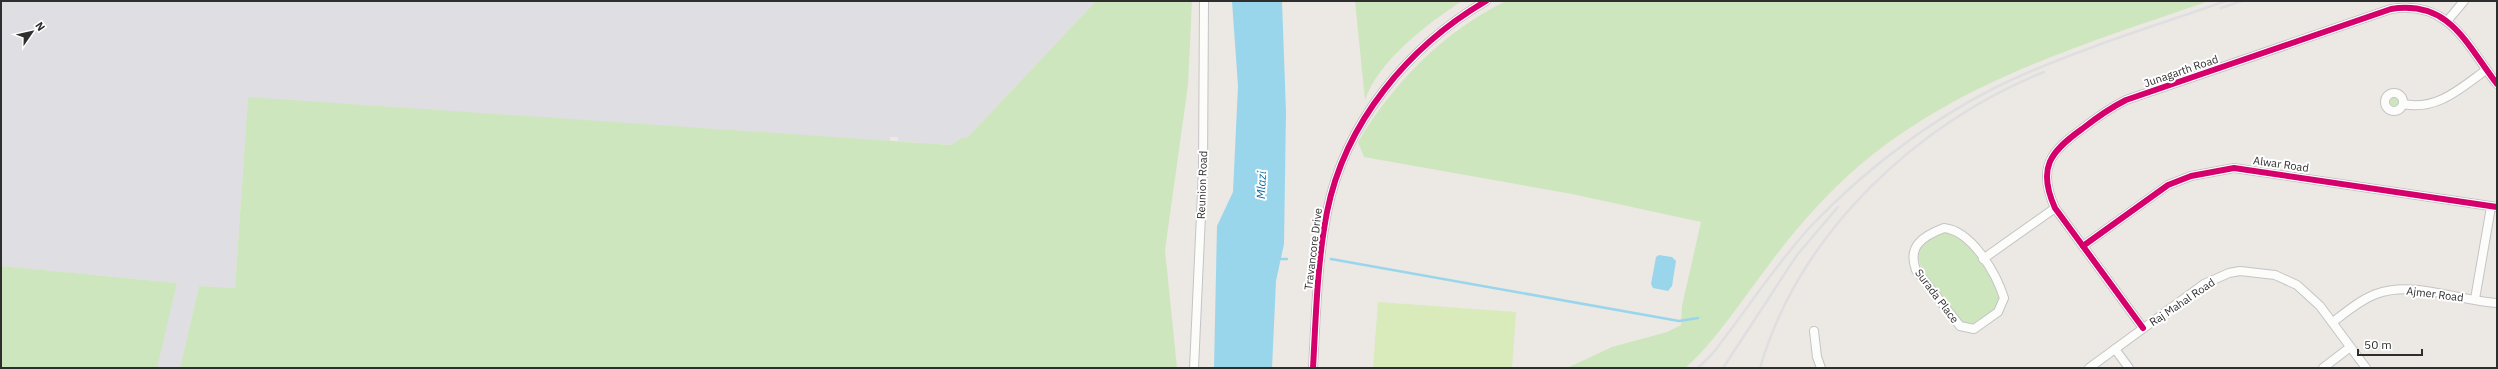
<svg xmlns="http://www.w3.org/2000/svg" width="2498" height="369" font-family="'IBM Plex Sans',sans-serif">
<rect width="100%" height="100%" fill="#ece8e4"/>
<polygon fill="#dfdee2" points="1,1 1096,1 967,138 962,138 951,145 898,141 898,137 890,137 890,141 248,98 235,288 199,286 180,368 156,368 177,283 1,266"/>
<g fill="#cee6be">
<polygon points="1096,1 1192,1 1188,85 1165,250 1177,368 180,368 199,286 235,288 248,97 951,145 962,138 967,138"/>
<path d="M1355,1H1462C1428,23 1378,61 1365,100Z"/>
<path d="M1506,1H2209C2068,50 1929,89 1823,200C1791,233 1764,271 1737,308C1721,329 1705,351 1685,368H1567L1612,347L1667,332L1681,325L1682,306L1701,222L1572,194L1364,157L1358,142C1394,82 1443,32 1506,1Z"/>
<circle cx="2394" cy="102" r="6"/>
<path d="M1945,232C1948,233 1953,233 1957,235C1968,241 1999,283 2000,295C2001,307 1983,323 1972,325C1966,325 1962,322 1958,319C1942,299 1916,275 1918,248L1938,233Z"/>
<polygon points="1,266 177,283 157,368 1,368"/>
</g>
<polygon fill="#d9eabb" points="1378,302 1516,312 1512,368 1373,368"/>
<g fill="#99d6ec">
<polygon points="1232,1 1282,1 1286,112 1284,244 1276,281 1272,368 1214,368 1217,226 1233,192 1238,86"/>
<polygon points="1659,255 1672,257 1676,261 1672,286 1668,291 1653,288 1651,284 1656,257"/>
</g>
<g fill="none" stroke-linecap="round" stroke-linejoin="round">
<g stroke="#99d6ec" stroke-width="2.5">
<polyline points="1279,259 1287,259"/>
<polyline points="1331,259 1679,321 1698,318"/>
</g>
<defs>
<g id="street">
<polyline points="2448,20 2464,1"/>
<circle cx="2394" cy="102" r="9"/>
<path d="M2403,104C2437,111 2461,88 2486,70"/>
<path d="M1944,228C1972,231 1996,273 2004,298L1998,312L1974,329L1960,326L1916,270C1907,246 1923,236 1944,228Z"/>
<polyline points="2083,246 2168,185 2191,176 2234,168 2497,207"/>
<polyline points="1983,259 2055,208"/>
<polyline points="2475,299 2491,207"/>
<path d="M2333,322C2346,312 2360,300 2376,294C2414,280 2459,301 2497,303"/>
<path d="M2143,328L2055,208C2037,168 2050,152 2082,129C2096,118 2110,108 2126,100L2391,9C2450,0 2466,44 2497,84"/>
<polyline points="1814,331 1817,357 1821,368"/>
<polyline points="2115,349 2129,368"/>
<polyline points="1194,368 1203,171 1204,1"/>
<path d="M1313,368C1316,316 1317,263 1327,212C1345,122 1409,46 1486,1"/>
<polyline points="2089,368 2204,284 2229,273 2240,271 2275,275 2297,285 2320,306 2366,368"/>
<polyline points="2323,368 2349,348"/>
</g>
</defs>
<use href="#street" stroke="#c5c4c5" stroke-width="10"/>
<use href="#street" stroke="#fcfcfb" stroke-width="8"/>
<g stroke="#dfdfe1" stroke-width="2.5">
<polyline points="2221,8 2242,1"/>
<path d="M1698,368L1713,353C1746,311 1775,265 1811,226C1871,163 1947,107 2027,73C2092,45 2160,24 2226,1"/>
<polyline points="1723,368 1797,255 1838,207"/>
<path d="M1760,368C1799,234 1916,123 2044,72"/>
</g>
<defs>
<g id="cycleway">
<polyline points="2083,246 2168,185 2191,176 2234,168 2497,207"/>
<path d="M2143,328L2055,208C2037,168 2050,152 2082,129C2096,118 2110,108 2126,100L2391,9C2450,0 2466,44 2497,84"/>
<path d="M1313,368C1316,316 1317,263 1327,212C1345,122 1409,46 1486,1"/>
</g>
</defs>
<use href="#cycleway" stroke="#fff" stroke-width="8"/>
<use href="#cycleway" stroke="#d6006c" stroke-width="6"/>
</g>
<g text-anchor="middle" dominant-baseline="central" stroke-width="4" stroke-linejoin="round" paint-order="stroke">
<g font-size="11" fill="#2e2e2e" stroke="#fff">
<text transform="translate(2181 71) rotate(-19)">Junagarth Road</text>
<text transform="translate(2281 164) rotate(8)">Alwar Road</text>
<text transform="translate(1202 185) rotate(-88)">Reunion Road</text>
<text transform="translate(1313 249) rotate(-83)">Travancore Drive</text>
<text transform="translate(2435 294) rotate(7)">Ajmer Road</text>
<text transform="translate(1937 296) rotate(53)">Surada Place</text>
<text transform="translate(2182 302) rotate(-34)">Raj Mahal Road</text>
</g>
<g font-size="12" font-style="italic" fill="#0d6fa3" stroke="#fff">
<text transform="translate(1261 185) rotate(-88)">Mlazi</text>
</g>
</g>
<rect width="2498" height="369" fill="none" stroke="#2e2e2e" stroke-width="4"/>
<g transform="translate(32 32) rotate(56)" stroke="#ffffff" stroke-width="3" paint-order="stroke">
<path d="M0-3L7 15L0 10L-7 15Z" fill="#2e2e2e"/>
<text y="-6" font-size="11" font-weight="bold" text-anchor="middle" fill="#2e2e2e">N</text>
</g>
<path d="M2358 349v6h64v-6" fill="none" stroke="#2e2e2e" stroke-width="2"/>
<text x="2364" y="349" font-size="12" fill="#2e2e2e" stroke="#ffffff" stroke-width="3" paint-order="stroke">50 m</text>
</svg>
